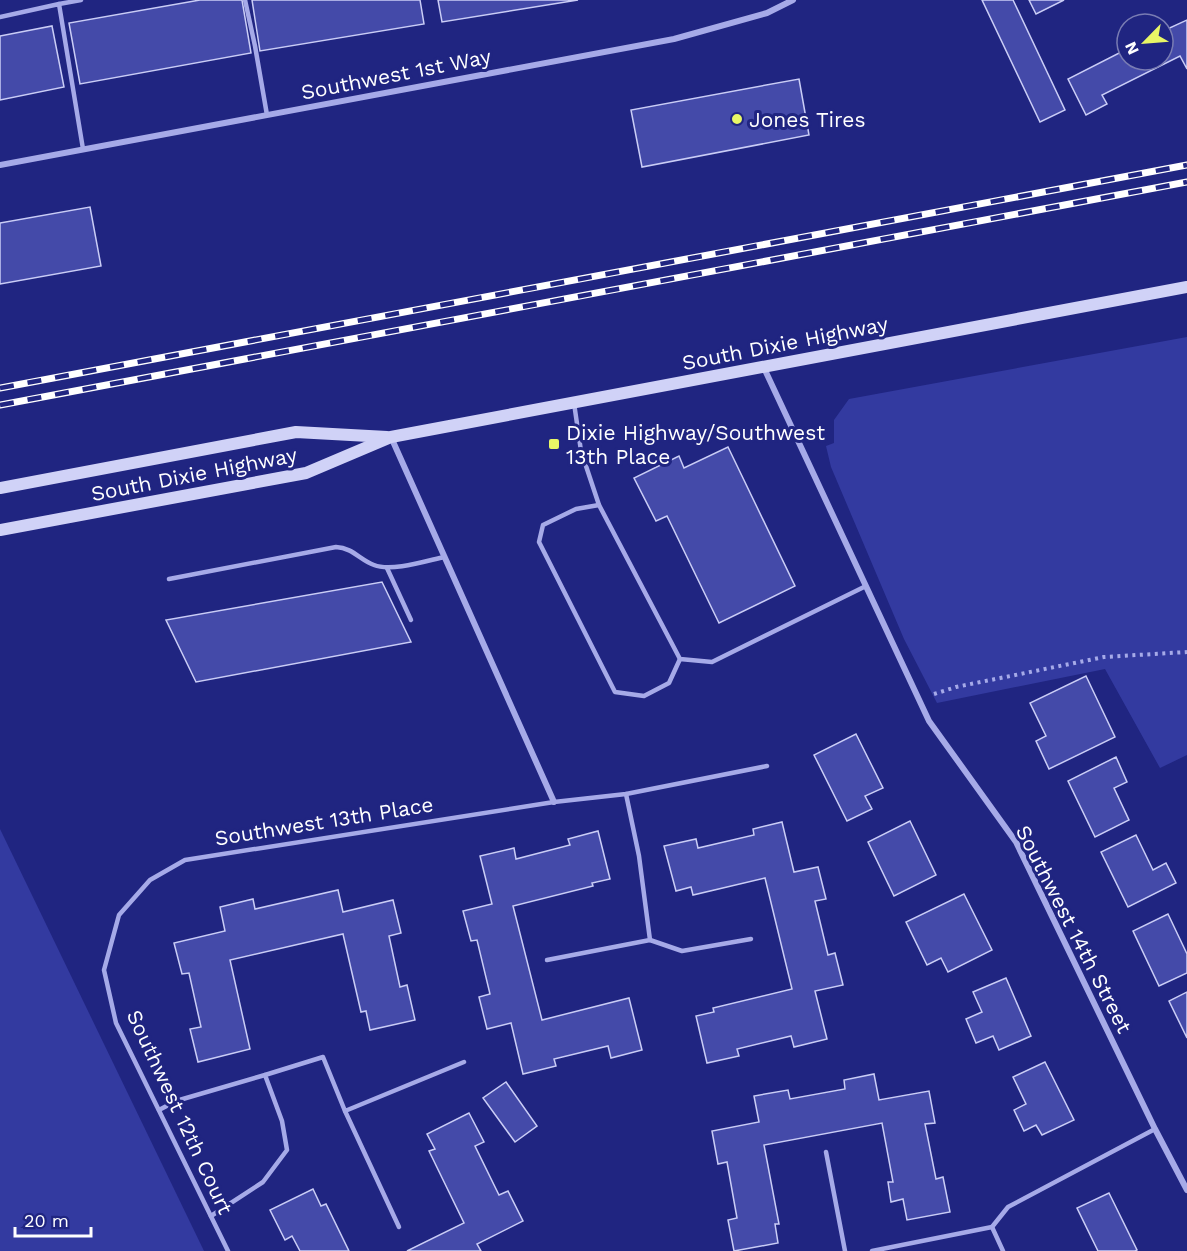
<svg xmlns="http://www.w3.org/2000/svg" width="1187" height="1251" font-family="'Work Sans',sans-serif">
<rect width="100%" height="100%" fill="#202581"/>
<g fill="#333aa0">
<polygon points="1187,337 1187,755 1160,768 1105,669 937,703 904,639 831,467 826,446 834,443 834,420 849,399"/>
<polygon points="0,829 204,1251 0,1251"/>
</g>
<g fill="#444aa9" stroke="#cacdf6" stroke-width="1.5">
<polygon points="200,0 242,0 251,53 80,84 69,23"/>
<polygon points="252,0 420,0 424,24 260,51"/>
<polygon points="438,0 578,0 442,22"/>
<polygon points="982,0 1013,0 1065,110 1040,122"/>
<polygon points="1029,0 1064,0 1036,14"/>
<polygon points="1187,20 1187,69 1180,56 1102,95 1107,104 1086,115 1068,79 1127,49 1127,60 1163,60 1163,31"/>
<polygon points="52,26 64,87 0,100 0,36"/>
<polygon points="799,79 809,135 642,167 631,110"/>
<polygon points="90,207 101,266 0,284 0,223"/>
<polygon points="728,447 795,586 719,623 667,516 656,521 634,478 679,456 684,468"/>
<polygon points="382,582 411,642 196,682 166,620"/>
<polygon points="1086,676 1115,737 1049,769 1036,741 1046,736 1030,703"/>
<polygon points="856,734 883,788 865,796 872,809 847,821 814,755"/>
<polygon points="1116,757 1127,782 1114,788 1129,820 1095,837 1068,781"/>
<polygon points="910,821 936,875 894,896 868,842"/>
<polygon points="782,822 794,872 818,867 826,899 815,901 828,955 835,953 843,985 815,991 827,1039 794,1047 791,1036 737,1049 739,1056 707,1063 696,1016 714,1012 713,1008 792,989 765,878 693,895 691,887 676,891 664,846 696,839 698,848 754,835 753,829"/>
<polygon points="598,831 610,879 592,883 593,886 513,906 542,1020 629,998 642,1050 611,1058 608,1046 554,1059 556,1066 523,1074 511,1023 487,1029 479,997 490,994 477,940 471,941 463,911 492,904 480,856 514,848 516,859 570,845 568,839"/>
<polygon points="1136,835 1153,870 1166,863 1176,883 1128,907 1101,852"/>
<polygon points="338,890 343,912 393,900 401,933 389,936 400,987 407,985 415,1020 370,1030 366,1011 361,1012 343,934 230,960 250,1049 198,1062 190,1029 201,1027 189,973 182,974 174,943 225,931 220,907 253,899 255,909"/>
<polygon points="964,894 992,950 948,972 941,958 927,965 906,922"/>
<polygon points="1168,914 1187,954 1187,973 1159,986 1133,931"/>
<polygon points="1006,978 1031,1036 999,1050 993,1036 976,1043 966,1019 982,1012 973,992"/>
<polygon points="1187,992 1187,1038 1169,1001"/>
<polygon points="1045,1062 1074,1120 1042,1135 1036,1125 1024,1131 1014,1110 1026,1104 1013,1077"/>
<polygon points="874,1074 879,1100 929,1091 935,1123 925,1124 936,1179 943,1177 950,1212 907,1220 903,1199 891,1202 888,1182 893,1182 882,1123 764,1145 779,1224 775,1224 778,1243 734,1251 728,1220 737,1218 727,1162 718,1164 712,1131 759,1122 754,1096 788,1090 790,1099 845,1089 844,1080"/>
<polygon points="506,1082 537,1126 515,1142 483,1098"/>
<polygon points="469,1113 484,1142 475,1146 499,1195 508,1191 523,1221 477,1244 481,1251 407,1251 464,1223 429,1151 435,1149 427,1134"/>
<polygon points="313,1189 321,1206 326,1204 349,1251 300,1251 292,1236 285,1240 270,1210"/>
<polygon points="1109,1193 1137,1250 1135,1251 1098,1251 1077,1208"/>
</g>
<g fill="none" stroke-linecap="round" stroke-linejoin="round">
<polyline stroke="#a6aae8" stroke-width="4" stroke-dasharray="3 4.5" stroke-linecap="butt" points="934,694 956,687 1104,657 1187,652"/>
<g stroke="#a6aae8" stroke-width="4.5">
<polyline points="245,0 255,46 267,115"/>
<polyline points="59,4 81,0"/>
<polyline points="0,17 59,4 83,149"/>
<polyline points="574,403 581,451 599,505 680,659 712,662 866,586"/>
<polyline points="599,505 576,509 543,525 539,542 615,692 644,696 669,683 680,659"/>
<polyline points="387,568 411,620"/>
<path d="M169,579L336,547C353,548 360,560 374,565C391,572 426,561 444,557"/>
<polyline points="650,940 682,951 751,939"/>
<polyline points="547,960 650,940 639,856 626,794"/>
<polyline points="159,1110 176,1101 265,1075"/>
<polyline points="345,1111 399,1227"/>
<polyline points="826,1152 845,1251"/>
<polyline points="211,1216 263,1182 287,1150 282,1121 265,1075 323,1057 345,1111 464,1062"/>
<polyline points="992,1227 1008,1207 1155,1129"/>
<polyline points="992,1227 1003,1251"/>
<polyline points="228,1251 116,1023 104,970 119,915 150,880 185,860 554,802 626,794 767,766"/>
<polyline points="872,1251 992,1227"/>
</g>
<g stroke="#a6aae8" stroke-width="6">
<polyline points="0,165 674,39 767,13 793,0"/>
<polyline points="764,368 929,721 1016,842 1155,1129 1187,1190"/>
<polyline points="391,437 554,802"/>
</g>
<g stroke="#d0d2f7" stroke-width="12">
<polyline points="0,488 296,432 387,437"/>
<polyline points="0,530 306,473 391,437 1187,287"/>
</g>
<defs>
<g id="rail">
<polyline points="0,388 1187,165"/>
<polyline points="0,405 1187,182"/>
</g>
</defs>
<use href="#rail" stroke="#fff" stroke-width="7"/>
<use href="#rail" stroke="#202581" stroke-width="4.5" stroke-dasharray="14" stroke-linecap="butt"/>
</g>
<g fill="#e8f666" stroke="#202581" stroke-width="2">
<circle cx="737" cy="119" r="6"/>
<rect x="548" y="438" width="12" height="12" rx="3"/>
</g>
<g text-anchor="middle" dominant-baseline="central" stroke-width="6" stroke-linejoin="round" paint-order="stroke">
<g font-size="21" fill="#fff" stroke="#202581">
<text transform="translate(396 74) rotate(-11)">Southwest 1st Way</text>
<text transform="translate(785 343) rotate(-11)">South Dixie Highway</text>
<text transform="translate(194 474) rotate(-11)">South Dixie Highway</text>
<text transform="translate(324 821) rotate(-9)">Southwest 13th Place</text>
<text transform="translate(1074 929) rotate(63)">Southwest 14th Street</text>
<text transform="translate(180 1112) rotate(65)">Southwest 12th Court</text>
</g>
<g font-size="21" fill="#fff" stroke="#202581" text-anchor="start">
<text x="749" y="119">Jones Tires</text>
<text x="566" y="432">Dixie Highway/Southwest<tspan x="566" dy="24">13th Place</tspan></text>
</g>
</g>
<g transform="translate(1145 42) rotate(245)"><circle r="28" fill="#202581" stroke="#797cb3" stroke-width="1.5"/>
<path d="M0-4.5L10 22L0 15L-10 22Z" fill="#e8f666"/>
<text y="-9" font-size="16" font-weight="bold" text-anchor="middle" fill="#ffffff">N</text>
</g>
<path d="M15 1227v9h76v-9" fill="none" stroke="#ffffff" stroke-width="3"/>
<text x="24" y="1227" font-size="18" fill="#ffffff" stroke="#202581" stroke-width="4.5" paint-order="stroke">20 m</text>
</svg>
